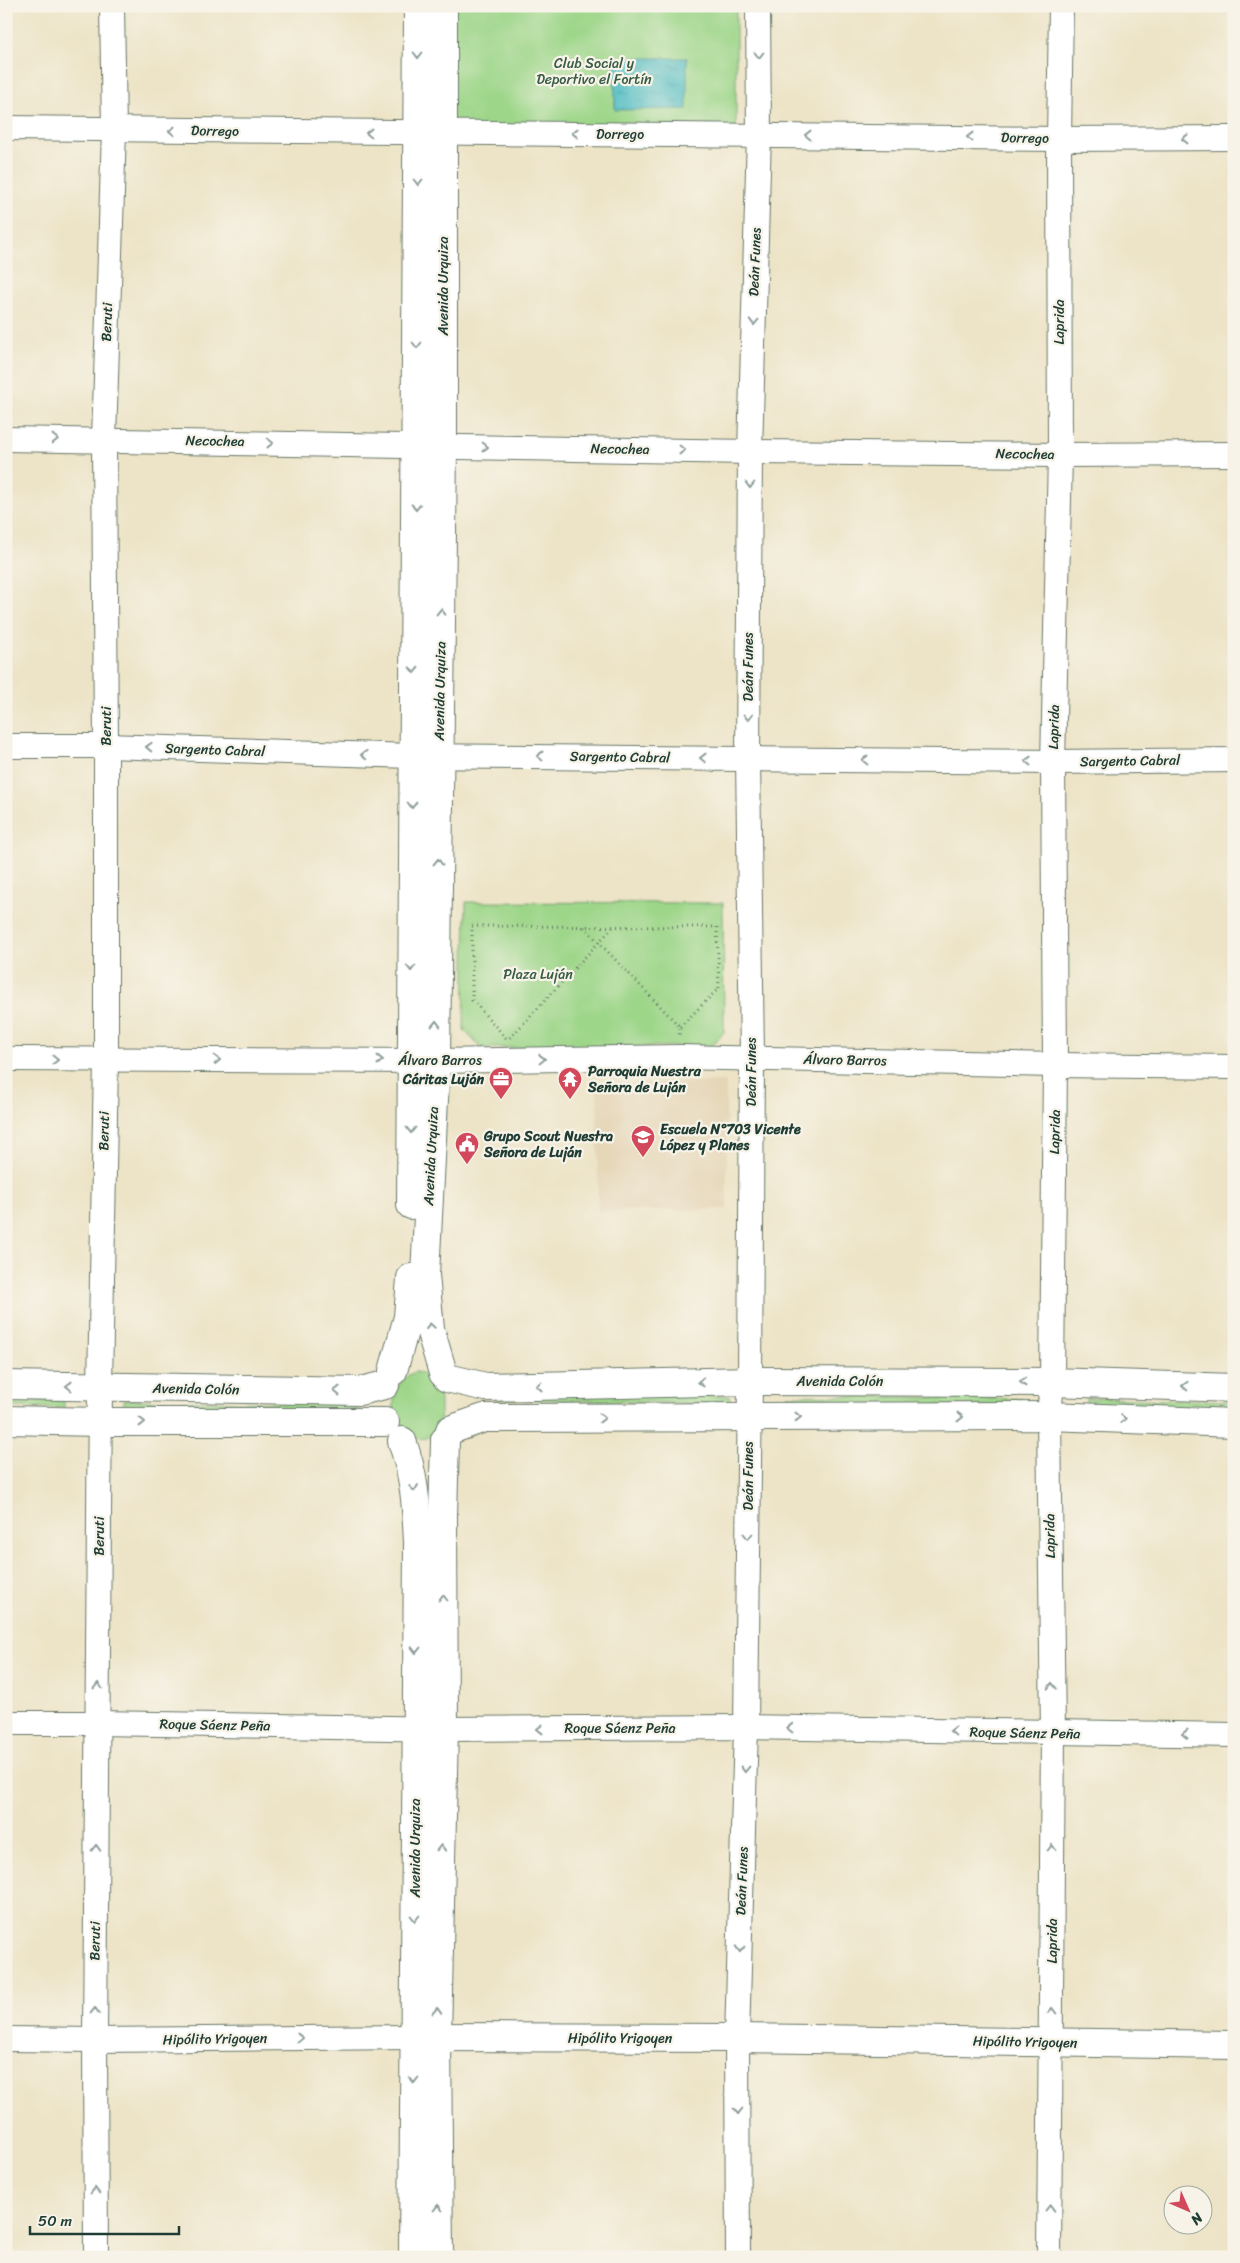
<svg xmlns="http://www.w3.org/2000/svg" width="1240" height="2263" font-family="Sriracha,sans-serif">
<defs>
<pattern id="water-ripples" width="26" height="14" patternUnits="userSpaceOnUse" patternTransform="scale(1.25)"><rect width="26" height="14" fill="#4dbcc2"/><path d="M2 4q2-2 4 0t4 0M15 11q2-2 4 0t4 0" fill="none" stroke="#3f9a9e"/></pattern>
</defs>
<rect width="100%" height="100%" fill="#f7f3e8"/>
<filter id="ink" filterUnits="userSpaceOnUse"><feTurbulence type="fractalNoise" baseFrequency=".02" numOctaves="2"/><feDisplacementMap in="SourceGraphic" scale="10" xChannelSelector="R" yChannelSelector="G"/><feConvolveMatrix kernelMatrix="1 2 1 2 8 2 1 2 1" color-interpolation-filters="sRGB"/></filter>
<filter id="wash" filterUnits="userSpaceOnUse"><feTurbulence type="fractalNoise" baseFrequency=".0096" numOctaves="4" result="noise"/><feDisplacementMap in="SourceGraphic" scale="20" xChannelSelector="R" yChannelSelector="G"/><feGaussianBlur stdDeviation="1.12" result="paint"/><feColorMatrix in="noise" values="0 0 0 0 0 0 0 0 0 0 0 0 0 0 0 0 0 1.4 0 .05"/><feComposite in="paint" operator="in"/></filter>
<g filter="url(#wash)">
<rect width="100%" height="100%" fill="#ede4c7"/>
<polygon fill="#e5d6b7" points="726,1082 727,1209 598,1211 597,1084"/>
<g fill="#9dd689" stroke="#5e8a5e">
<polygon points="453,6 736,6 736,136 451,135"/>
<polygon points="466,902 723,903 724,1032 712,1046 481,1048 464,1030"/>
<path d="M415,1372C440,1374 440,1390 440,1411C441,1418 440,1427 435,1433C424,1444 402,1438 397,1424C389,1405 395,1379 415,1372Z"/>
<polygon points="496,1392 730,1396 730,1404 496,1399"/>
<polygon points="787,1395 1022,1399 1021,1407 787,1402"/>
<polygon points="1086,1398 1234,1401 1234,1408 1086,1406"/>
<polygon points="6,1400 64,1401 64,1408 6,1407"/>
<polygon points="124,1400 358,1404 358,1411 124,1407"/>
</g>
<polygon fill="url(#water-ripples)" stroke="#367c7b" points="614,58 687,58 687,109 615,110"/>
</g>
<g filter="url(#ink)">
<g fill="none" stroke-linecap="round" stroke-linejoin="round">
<defs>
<g id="minor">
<polyline points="6,128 1059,139 1234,138"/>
<polyline points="6,439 750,452 1060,455 1234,454"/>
<polyline points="6,746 106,746 412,756 1053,762 1234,760"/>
<polyline points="6,1059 436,1061 679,1057 1055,1065 1234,1067"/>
<polyline points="6,1723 97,1723 444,1729 746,1727 1234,1735"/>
<polyline points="6,2039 95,2040 414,2037"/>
<polyline points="96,2257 95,2040 100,1387 106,1061 106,746 104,439 114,130 112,6"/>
<polyline points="738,2257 737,2038 746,1727 750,1381 752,1058 748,759 750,452 759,134 758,6"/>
<polyline points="1049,2257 1053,1733 1049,1416 1052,1382 1055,1065 1053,762 1060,455 1059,139 1061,6"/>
</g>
<polyline id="tertiary" points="414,2037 737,2038 1234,2045"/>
<g id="secondary">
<polyline points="411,1205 418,6"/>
<polyline points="393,1371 408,1317 411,1278"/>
<polyline points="443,1373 430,1329 425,1275 436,1061 443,446 443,6"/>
<polyline points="447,1378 486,1387 750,1381 1052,1382 1234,1388"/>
<polyline points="6,1385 360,1391 385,1385"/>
<polyline points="6,1420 100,1422 385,1422"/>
<polyline points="450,1430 484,1418 1049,1416 1234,1423"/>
<path d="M402,1441C415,1478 416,1504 418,1542L413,2257"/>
<polyline points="439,2257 437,2037 444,1729 443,1517 445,1440"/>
</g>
</defs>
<use href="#minor" stroke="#677767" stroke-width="26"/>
<use href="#tertiary" stroke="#677767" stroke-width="30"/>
<use href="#secondary" stroke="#677767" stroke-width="30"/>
<g stroke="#677767" stroke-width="3" stroke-dasharray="1 4" stroke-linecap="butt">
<polyline points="584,927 680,1027 679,1036"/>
<polyline points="506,1038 472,1000 472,926 717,927 719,988 680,1027"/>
<polyline points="510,1038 613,927"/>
</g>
<use href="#minor" stroke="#fff" stroke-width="24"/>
<use href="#tertiary" stroke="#fff" stroke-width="28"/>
<use href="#secondary" stroke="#fff" stroke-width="28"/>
</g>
<defs><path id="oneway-chevron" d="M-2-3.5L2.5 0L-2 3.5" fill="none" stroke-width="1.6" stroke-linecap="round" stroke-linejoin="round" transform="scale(1.25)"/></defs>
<g stroke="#8f9e9a">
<use href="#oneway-chevron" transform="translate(418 55) rotate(90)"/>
<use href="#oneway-chevron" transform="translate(759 55) rotate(90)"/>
<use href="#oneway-chevron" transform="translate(172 131) rotate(-179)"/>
<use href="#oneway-chevron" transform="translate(369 133) rotate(-179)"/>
<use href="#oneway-chevron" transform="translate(575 133) rotate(-180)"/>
<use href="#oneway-chevron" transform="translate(808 135) rotate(-179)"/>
<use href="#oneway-chevron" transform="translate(970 137) rotate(-179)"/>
<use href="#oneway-chevron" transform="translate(1185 139) rotate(180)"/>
<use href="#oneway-chevron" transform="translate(418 182) rotate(90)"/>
<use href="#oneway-chevron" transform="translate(754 322) rotate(92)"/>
<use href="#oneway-chevron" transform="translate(417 345) rotate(90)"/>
<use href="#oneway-chevron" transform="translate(55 439)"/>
<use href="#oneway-chevron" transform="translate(270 443) rotate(1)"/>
<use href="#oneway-chevron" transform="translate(485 447) rotate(1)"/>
<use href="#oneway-chevron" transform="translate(682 450) rotate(1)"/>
<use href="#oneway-chevron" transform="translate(750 485) rotate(90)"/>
<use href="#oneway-chevron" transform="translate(416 507) rotate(91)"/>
<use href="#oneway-chevron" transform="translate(441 612) rotate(-89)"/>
<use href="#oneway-chevron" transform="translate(414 670) rotate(91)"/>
<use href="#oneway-chevron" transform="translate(748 717) rotate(90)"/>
<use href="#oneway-chevron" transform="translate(149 747) rotate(-178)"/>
<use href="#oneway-chevron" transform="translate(364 755) rotate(-178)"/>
<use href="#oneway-chevron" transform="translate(540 756) rotate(-179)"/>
<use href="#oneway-chevron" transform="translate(703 758) rotate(-179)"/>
<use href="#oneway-chevron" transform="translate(865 760) rotate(-179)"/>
<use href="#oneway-chevron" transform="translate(1028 761) rotate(-179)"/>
<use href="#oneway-chevron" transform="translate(412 805) rotate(90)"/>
<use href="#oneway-chevron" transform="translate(438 862) rotate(-89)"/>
<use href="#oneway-chevron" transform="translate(411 968) rotate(90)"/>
<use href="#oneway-chevron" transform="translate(436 1024) rotate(-89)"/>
<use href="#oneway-chevron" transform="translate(542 1059) rotate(-1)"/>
<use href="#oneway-chevron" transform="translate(55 1060) rotate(1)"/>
<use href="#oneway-chevron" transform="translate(217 1060)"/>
<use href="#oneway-chevron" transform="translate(380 1060)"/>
<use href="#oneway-chevron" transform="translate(411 1130) rotate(90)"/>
<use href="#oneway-chevron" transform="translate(430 1326) rotate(-100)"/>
<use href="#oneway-chevron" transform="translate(701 1382) rotate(179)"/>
<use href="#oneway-chevron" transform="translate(1023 1382) rotate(-180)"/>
<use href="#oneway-chevron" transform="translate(69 1386) rotate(-179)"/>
<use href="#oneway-chevron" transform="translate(539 1386) rotate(179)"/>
<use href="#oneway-chevron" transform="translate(1185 1386) rotate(-178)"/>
<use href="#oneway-chevron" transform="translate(337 1391) rotate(-179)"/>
<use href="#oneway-chevron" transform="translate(798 1417)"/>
<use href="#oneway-chevron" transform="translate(960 1417)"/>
<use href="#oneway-chevron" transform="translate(602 1418)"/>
<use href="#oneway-chevron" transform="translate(1123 1419) rotate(2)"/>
<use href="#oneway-chevron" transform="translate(142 1422)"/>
<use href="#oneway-chevron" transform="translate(414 1488) rotate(83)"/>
<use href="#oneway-chevron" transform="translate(748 1536) rotate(90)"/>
<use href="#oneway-chevron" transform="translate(443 1598) rotate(-90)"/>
<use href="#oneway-chevron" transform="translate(416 1650) rotate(91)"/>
<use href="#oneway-chevron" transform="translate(98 1686) rotate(-90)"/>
<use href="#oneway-chevron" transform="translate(1052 1686) rotate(-91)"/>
<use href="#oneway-chevron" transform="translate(790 1728) rotate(-179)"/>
<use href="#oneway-chevron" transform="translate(540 1729) rotate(180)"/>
<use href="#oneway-chevron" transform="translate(953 1731) rotate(-179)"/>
<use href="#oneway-chevron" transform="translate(1185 1734) rotate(-180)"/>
<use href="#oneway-chevron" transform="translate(745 1769) rotate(92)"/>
<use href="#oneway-chevron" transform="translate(96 1848) rotate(-89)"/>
<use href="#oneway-chevron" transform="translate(441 1848) rotate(-89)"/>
<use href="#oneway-chevron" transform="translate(1052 1848) rotate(-90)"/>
<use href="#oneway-chevron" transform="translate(415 1918) rotate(90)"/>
<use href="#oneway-chevron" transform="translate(740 1949) rotate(92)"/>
<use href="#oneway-chevron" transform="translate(95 2011) rotate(-89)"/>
<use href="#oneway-chevron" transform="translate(437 2011) rotate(-89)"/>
<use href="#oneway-chevron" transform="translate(1052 2011) rotate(-90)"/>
<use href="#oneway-chevron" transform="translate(300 2038) rotate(-1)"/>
<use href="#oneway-chevron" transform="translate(414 2080) rotate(90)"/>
<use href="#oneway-chevron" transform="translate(738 2111) rotate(90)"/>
<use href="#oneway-chevron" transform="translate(95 2191) rotate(-90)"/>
<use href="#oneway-chevron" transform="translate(438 2208) rotate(-90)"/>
<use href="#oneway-chevron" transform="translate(1050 2208) rotate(-89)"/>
</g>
</g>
<defs>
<symbol id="office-pin" viewBox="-11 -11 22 30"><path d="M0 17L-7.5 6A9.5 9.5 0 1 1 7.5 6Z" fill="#d1495b" stroke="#f7f3e8"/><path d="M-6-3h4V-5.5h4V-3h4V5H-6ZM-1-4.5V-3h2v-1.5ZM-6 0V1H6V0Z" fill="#fff"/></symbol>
<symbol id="temple-pin" viewBox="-11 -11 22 30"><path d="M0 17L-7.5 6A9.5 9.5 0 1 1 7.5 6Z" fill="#d1495b" stroke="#f7f3e8"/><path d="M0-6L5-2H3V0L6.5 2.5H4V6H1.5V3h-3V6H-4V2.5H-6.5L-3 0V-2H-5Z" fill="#fff"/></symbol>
<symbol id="school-pin" viewBox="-11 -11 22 30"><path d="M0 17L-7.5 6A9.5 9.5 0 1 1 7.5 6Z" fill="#d1495b" stroke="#f7f3e8"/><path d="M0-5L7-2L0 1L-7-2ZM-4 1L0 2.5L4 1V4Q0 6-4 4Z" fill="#fff"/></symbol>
<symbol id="civic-pin" viewBox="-11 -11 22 30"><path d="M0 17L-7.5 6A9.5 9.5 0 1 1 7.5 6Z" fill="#d1495b" stroke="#f7f3e8"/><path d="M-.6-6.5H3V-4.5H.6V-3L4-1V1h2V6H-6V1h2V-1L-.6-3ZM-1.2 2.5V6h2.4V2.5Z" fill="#fff"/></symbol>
</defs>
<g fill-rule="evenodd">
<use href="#office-pin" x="487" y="1065" width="28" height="38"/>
<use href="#temple-pin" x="556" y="1065" width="28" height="38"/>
<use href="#school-pin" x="629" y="1123" width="28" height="38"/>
<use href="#civic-pin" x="453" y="1130" width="28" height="38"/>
</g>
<g text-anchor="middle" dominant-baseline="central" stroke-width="4.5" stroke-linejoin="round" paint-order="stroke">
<g font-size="14" fill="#385c45" stroke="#f7f3e8">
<text x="594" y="63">Club Social y<tspan x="594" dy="16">Deportivo el Fortín</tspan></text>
<text x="538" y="974">Plaza Luján</text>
</g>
<g font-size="14" fill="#1f3d34" stroke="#f7f3e8">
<text transform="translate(215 131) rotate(1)">Dorrego</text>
<text x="620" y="134">Dorrego</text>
<text transform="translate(1025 138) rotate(1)">Dorrego</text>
<text transform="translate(755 262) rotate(-88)">Deán Funes</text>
<text transform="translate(443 286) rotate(-90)">Avenida Urquiza</text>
<text transform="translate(107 322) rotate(-88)">Beruti</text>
<text transform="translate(1059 322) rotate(-90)">Laprida</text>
<text transform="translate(215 441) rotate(1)">Necochea</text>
<text transform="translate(620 449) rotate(1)">Necochea</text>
<text transform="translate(1025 454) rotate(1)">Necochea</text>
<text transform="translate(748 667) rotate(-90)">Deán Funes</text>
<text transform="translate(440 691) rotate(-89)">Avenida Urquiza</text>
<text transform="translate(106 726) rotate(-90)">Beruti</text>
<text transform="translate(1054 727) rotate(-89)">Laprida</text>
<text transform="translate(215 750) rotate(2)">Sargento Cabral</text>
<text transform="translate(620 757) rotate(1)">Sargento Cabral</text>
<text transform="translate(1130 761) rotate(-1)">Sargento Cabral</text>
<text x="440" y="1060">Álvaro Barros</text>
<text transform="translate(845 1060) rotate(1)">Álvaro Barros</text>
<text transform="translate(751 1072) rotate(-90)">Deán Funes</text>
<text transform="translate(104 1131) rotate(-89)">Beruti</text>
<text transform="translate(1055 1132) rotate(-89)">Laprida</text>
<text transform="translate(431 1156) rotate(-87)">Avenida Urquiza</text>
<text x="840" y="1381">Avenida Colón</text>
<text transform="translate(196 1389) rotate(1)">Avenida Colón</text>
<text transform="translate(748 1476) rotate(-90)">Deán Funes</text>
<text transform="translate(99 1536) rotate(-90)">Beruti</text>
<text transform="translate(1050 1536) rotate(-91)">Laprida</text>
<text transform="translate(215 1725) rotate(1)">Roque Sáenz Peña</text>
<text x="620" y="1728">Roque Sáenz Peña</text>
<text transform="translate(1025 1733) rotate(1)">Roque Sáenz Peña</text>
<text transform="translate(415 1848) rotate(-90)">Avenida Urquiza</text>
<text transform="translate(742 1881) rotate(-88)">Deán Funes</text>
<text transform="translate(95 1941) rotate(-89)">Beruti</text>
<text transform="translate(1052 1941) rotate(-90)">Laprida</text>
<text x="620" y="2038">Hipólito Yrigoyen</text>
<text transform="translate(215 2039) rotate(-1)">Hipólito Yrigoyen</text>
<text transform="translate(1025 2042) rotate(1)">Hipólito Yrigoyen</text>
</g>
<g font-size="14" font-weight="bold" fill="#1f3d34" stroke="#f7f3e8" text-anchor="start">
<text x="588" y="1071">Parroquia Nuestra<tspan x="588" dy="16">Señora de Luján</tspan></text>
<text x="484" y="1079" text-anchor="end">Cáritas Luján</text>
<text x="660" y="1129">Escuela N°703 Vicente<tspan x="660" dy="16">López y Planes</tspan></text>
<text x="484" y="1136">Grupo Scout Nuestra<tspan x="484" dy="16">Señora de Luján</tspan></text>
</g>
</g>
<rect width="1240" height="2263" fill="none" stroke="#f7f3e8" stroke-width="25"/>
<g transform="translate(1188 2210) rotate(135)"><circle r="24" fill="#f7f3e8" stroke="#a1aaa0"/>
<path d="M0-4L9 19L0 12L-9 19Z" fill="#d1495b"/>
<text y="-8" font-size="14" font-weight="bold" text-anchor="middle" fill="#1f3d34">N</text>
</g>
<path d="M30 2226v8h149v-8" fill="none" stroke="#1f3d34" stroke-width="2.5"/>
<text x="38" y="2226" font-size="15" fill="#1f3d34" stroke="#f7f3e8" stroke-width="4" paint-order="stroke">50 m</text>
</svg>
